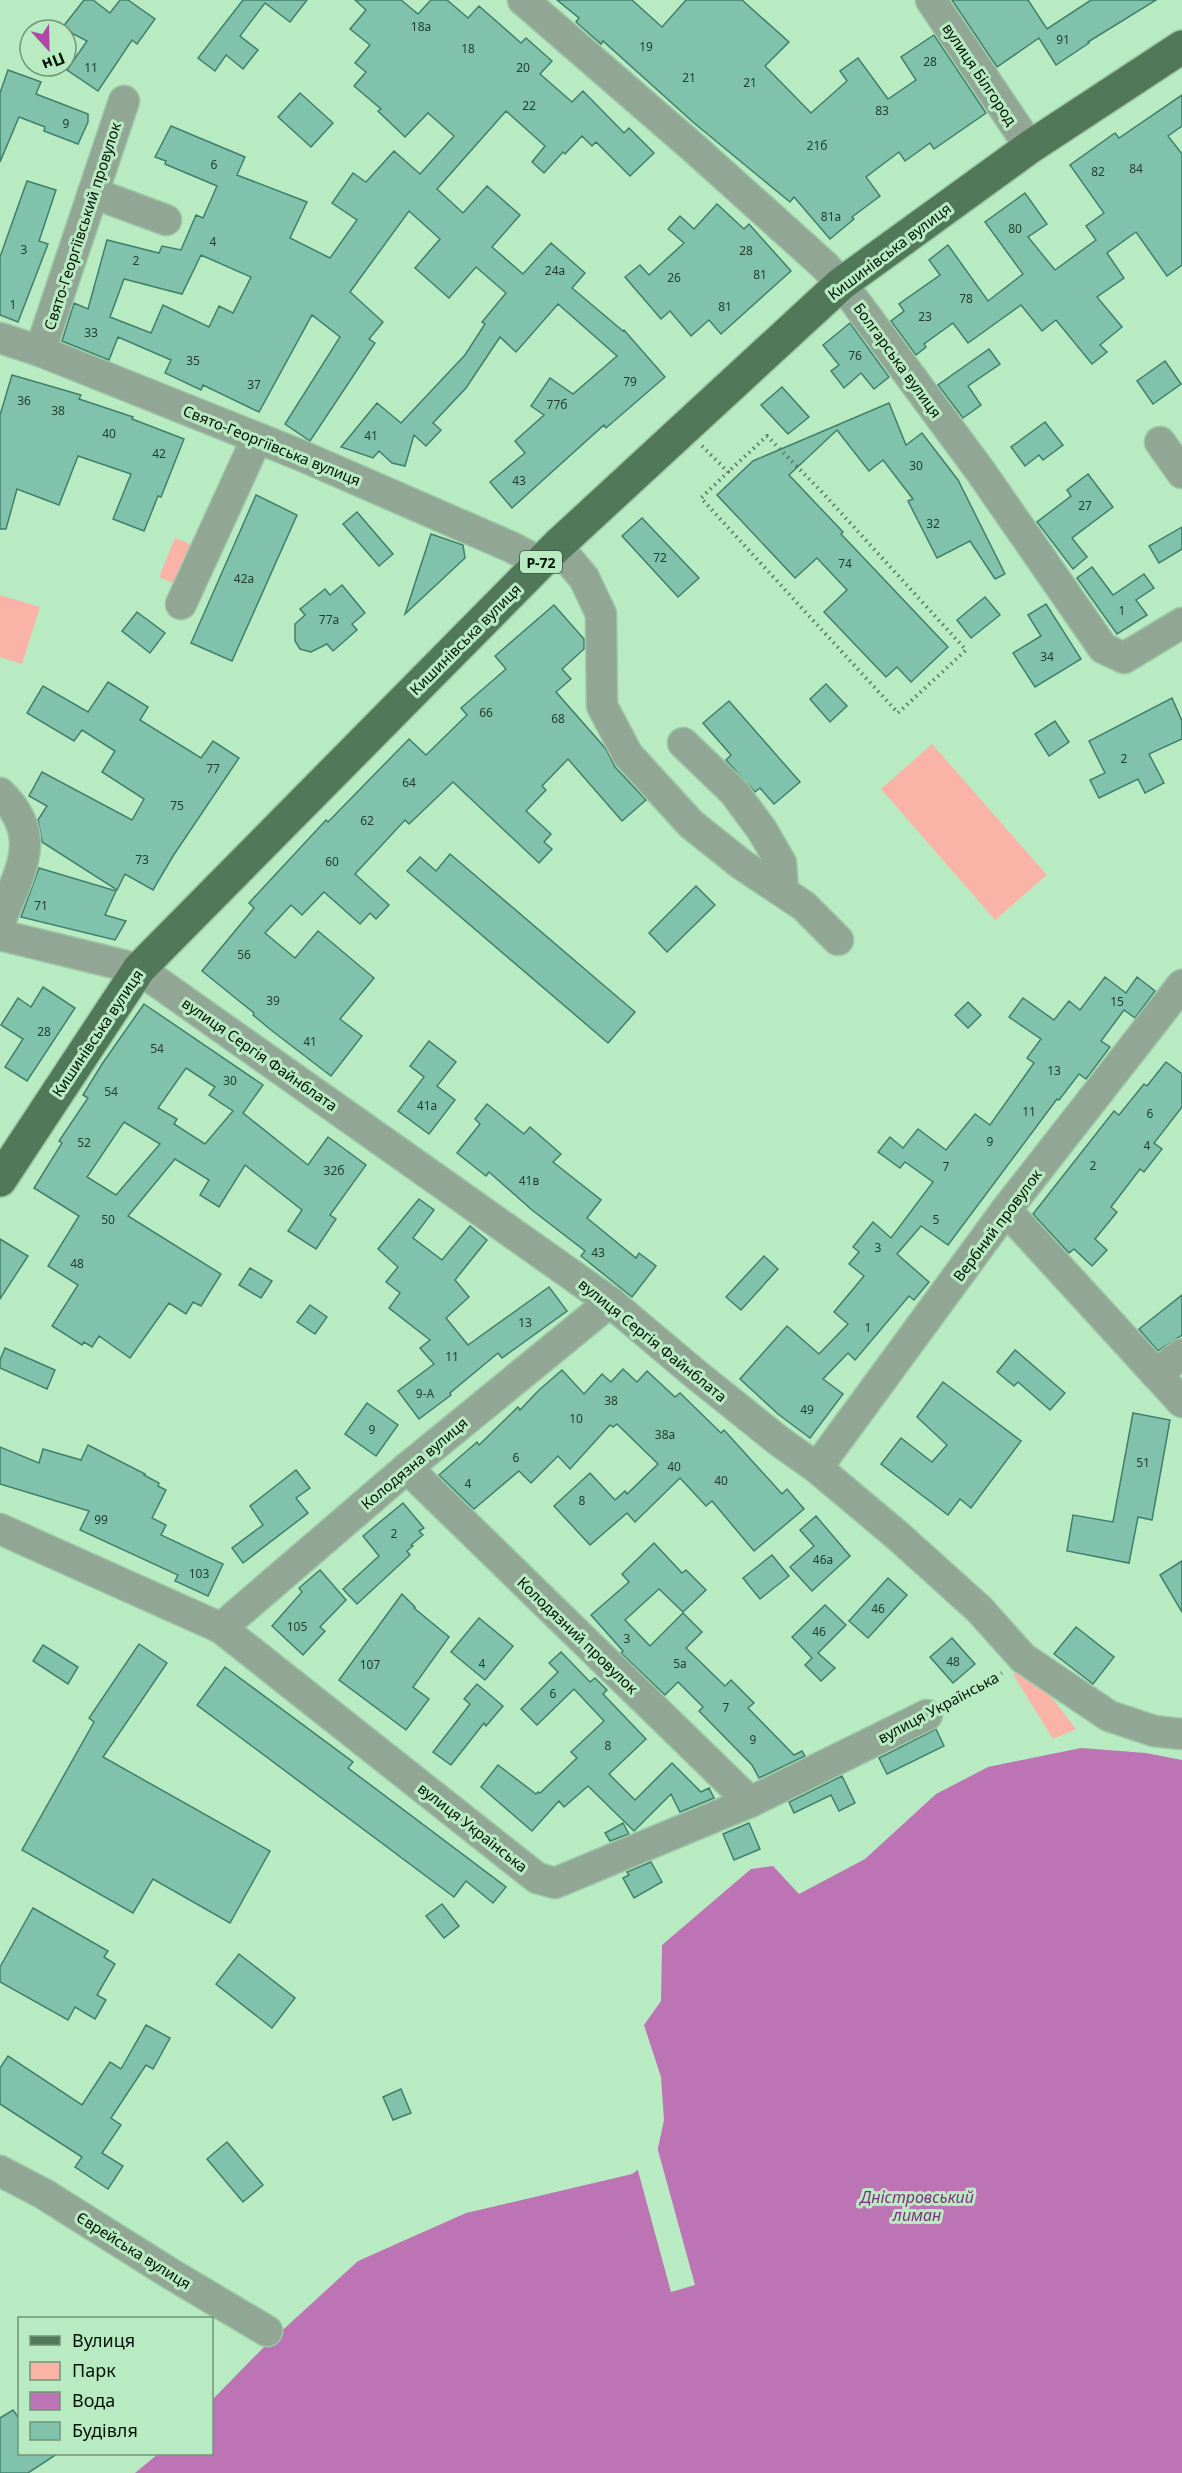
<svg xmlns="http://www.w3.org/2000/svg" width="1182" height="2473" font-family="'Noto Sans',sans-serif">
<rect width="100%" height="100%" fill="#b9ebc3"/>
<g fill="#f9b4a7">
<polygon points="175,538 196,546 180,586 159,577"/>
<polygon points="0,595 40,607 22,664 0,657"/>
<polygon points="932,744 1047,875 995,920 881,789"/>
<polygon points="1028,1667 1076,1729 1053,1739 1013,1674"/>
</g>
<polygon fill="#bd74b5" points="1081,1748 1146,1753 1182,1760 1182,2473 135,2473 158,2454 212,2454 212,2400 262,2349 358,2261 466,2213 632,2174 656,2157 664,2120 661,2077 644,2025 661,2001 662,1945 751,1869 773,1866 799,1894 865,1859 936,1794 988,1767"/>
<polygon fill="#b9ebc3" points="656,2143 695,2285 671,2292 637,2167 653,2155"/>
<g fill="#81c2ac" stroke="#3f806b" stroke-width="1.5" fill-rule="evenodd">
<polygon points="84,0 93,0 110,13 120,0 128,0 155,19 137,44 132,40 98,91 67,70 87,41 62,28"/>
<polygon points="243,0 307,0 290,22 265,3 240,36 258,50 243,69 226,55 215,71 198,58"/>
<path d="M355,0H401L418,14L431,0H447L468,18L479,6L521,43L526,38L552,61L540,74L572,102L583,91L624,133L629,128L654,153L630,176L596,142L592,146L582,136L565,154L563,152L544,173L532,162L545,146L506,111L437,189L463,213L487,186L520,215L492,247L523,274L551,243L585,273L572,288L623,331L624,330L665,377L606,428L604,425L512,508L490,482L525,453L515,441L544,415L531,406L550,378L573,394L617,356L558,304L516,352L500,337L466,388L433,423L441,430L426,446L414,435L405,466L392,463L379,451L373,458L341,447L377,403L401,423L465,355L485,324L482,322L506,293L476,267L449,298L415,268L440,239L409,211L350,292L383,322L369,339L375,343L310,441L285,424L340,337L312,315L259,412L203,385L201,390L165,373L171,360L118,337L109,360L62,341L74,303L88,309L107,240L159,253L162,246L181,250L196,215L203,218L217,186L165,164L166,161L155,157L171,126L245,157L237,175L307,202L290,238L330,258L357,220L332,203L353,173L366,182L394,151L420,174L454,136L428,113L405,137L378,111L381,109L354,86L366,72L355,63L370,45L350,29L366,10ZM201,255L251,277L233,313L219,306L209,327L163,305L151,333L110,317L124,279L182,294Z"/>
<polygon points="557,0 632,0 662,27 686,0 742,0 789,42 765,66 811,113 847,81 840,71 858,58 888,99 916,80 901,57 934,35 986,113 934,149 930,143 905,161 899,152 866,177 880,196 852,217 854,219 830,239 794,197 790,202 694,123 603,41 601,44 576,22 579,18"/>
<polygon points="952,0 1028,0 1047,29 1091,0 1156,0 1088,42 1089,43 1056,65 1039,38 997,67"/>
<polygon points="8,70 41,82 36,94 88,114 88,122 78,144 44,131 45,127 19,117 0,162 0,93"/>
<polygon points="300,93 333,123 311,147 278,117"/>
<polygon points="1182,95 1182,126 1168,136 1182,154 1182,265 1167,276 1136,232 1107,253 1124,278 1097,297 1122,327 1100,345 1107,352 1092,364 1056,320 1042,331 1021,305 968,343 953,323 924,344 926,347 916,355 891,321 904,311 899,304 940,275 929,260 948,245 988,301 1023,274 985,222 1025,193 1047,224 1028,237 1055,270 1096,240 1086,226 1104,213 1070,165 1115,133 1119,138"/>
<polygon points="27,181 56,190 39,241 48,244 18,322 0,315 0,257"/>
<polygon points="717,204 744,229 749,224 791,271 721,334 709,320 691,336 670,311 661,319 625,277 640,265 649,275 684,243 668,229 680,216 694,229"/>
<polygon points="850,323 889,377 874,389 861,373 844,388 831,371 839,365 823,345"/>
<polygon points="989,349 1000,364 968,386 981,405 963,418 938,385"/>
<polygon points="1165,361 1181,384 1153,404 1137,381"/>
<polygon points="12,375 81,395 79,399 133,417 132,419 184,439 161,497 158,496 144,531 113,519 131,474 78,456 59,505 17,489 6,529 0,529 0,415"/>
<polygon points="782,387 809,417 788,434 761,405"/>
<polygon points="889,403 906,445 922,433 958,480 1005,574 995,579 970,541 937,558 908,501 913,499 883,460 869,471 837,430 789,475 843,532 841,534 948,647 911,682 897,667 886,677 824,612 847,590 817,558 795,578 717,495 753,461"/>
<polygon points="1045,422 1063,445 1043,460 1039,455 1025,466 1011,447"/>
<polygon points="1088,474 1113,507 1072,538 1087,557 1073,569 1037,522 1071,496 1067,490"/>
<polygon points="256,495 297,515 232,661 191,643"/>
<polygon points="357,512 393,554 379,566 343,524"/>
<polygon points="642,518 699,578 678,597 622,536"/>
<polygon points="1182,527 1182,549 1159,563 1149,546"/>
<polygon points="431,534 463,545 465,558 405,614"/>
<polygon points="1092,567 1113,595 1144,574 1154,588 1136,600 1147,615 1117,634 1077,578"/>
<polygon points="342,585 365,613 352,624 357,630 333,651 327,644 311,652 300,649 295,641 295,624 305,615 300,609 325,589 330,595"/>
<polygon points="985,597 1000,615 971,638 957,620"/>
<polygon points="1046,604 1081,659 1035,687 1013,653 1041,636 1028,615"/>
<polygon points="554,605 584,639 584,649 562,669 571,679 556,692 606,749 615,767 646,800 622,821 568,759 542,786 546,790 526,811 551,834 544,842 552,849 539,863 453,782 409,824 405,820 355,874 389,905 376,919 370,913 360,924 324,892 302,915 291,905 265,933 295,958 318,931 374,978 340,1019 362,1036 331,1076 271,1030 253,1015 254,1013 202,971 254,908 249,903 326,820 328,822 409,739 426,755 467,715 461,708 506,669 495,656"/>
<polygon points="137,612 165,633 150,653 122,631"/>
<polygon points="108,682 148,707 140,720 201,758 213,741 239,758 173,856 153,890 125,874 117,890 42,842 38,820 47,806 29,796 42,772 132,820 144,799 102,772 115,751 82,730 74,741 27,713 43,686 88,712"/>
<polygon points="826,684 847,706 830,722 810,699"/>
<polygon points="1172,698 1182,721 1182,739 1149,754 1164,783 1145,793 1138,779 1099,798 1090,780 1105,773 1089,741"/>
<polygon points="729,701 800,782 774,804 760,788 755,792 726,760 731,755 703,723"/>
<polygon points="1055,721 1069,742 1049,756 1035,734"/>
<polygon points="450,854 635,1012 608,1043 407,871 420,857 436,871"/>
<polygon points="39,868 116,891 105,915 126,921 115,940 21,917"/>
<polygon points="696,886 715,905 667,952 649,933"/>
<polygon points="1105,977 1126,993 1137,977 1155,991 1135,1018 1124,1010 1101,1041 1110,1047 1086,1079 1079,1074 1059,1100 1057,1099 948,1245 921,1226 897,1254 929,1282 914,1300 909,1296 855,1360 848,1353 823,1379 843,1394 810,1438 778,1414 740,1379 787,1326 819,1354 848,1324 834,1312 864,1276 849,1264 859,1252 853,1247 873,1222 891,1238 933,1182 905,1162 900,1168 878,1152 890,1137 903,1148 918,1129 946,1150 975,1114 990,1125 1034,1063 1027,1058 1041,1039 1009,1017 1023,998 1054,1020 1069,1001 1080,1010"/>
<polygon points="43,987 75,1008 27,1081 5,1067 23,1039 1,1025 18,998 31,1007"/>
<polygon points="968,1002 981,1015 968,1028 955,1015"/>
<path d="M144,1004L263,1085L243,1113L308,1165L328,1137L366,1165L330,1215L336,1219L316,1249L288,1231L302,1210L245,1165L219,1207L200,1195L209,1180L175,1159L128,1216L221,1274L201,1306L193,1302L186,1314L169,1303L130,1358L99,1336L92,1347L84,1342L82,1345L52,1326L78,1285L48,1266L79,1216L34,1188L62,1143L59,1141L88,1098L83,1095L102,1064ZM186,1068L215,1087L209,1095L233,1111L205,1144L174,1124L177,1119L158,1108ZM124,1122L160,1144L116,1195L87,1177Z"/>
<polygon points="429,1041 456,1062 437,1086 455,1100 429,1134 398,1111 424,1077 410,1066"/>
<polygon points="1166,1062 1182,1074 1182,1107 1154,1143 1162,1149 1144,1172 1140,1169 1111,1207 1117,1212 1095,1239 1107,1250 1092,1266 1074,1249 1069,1253 1033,1214 1114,1111 1119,1115 1144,1084 1147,1086"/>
<polygon points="487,1104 524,1134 530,1127 561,1154 553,1162 601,1200 587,1218 636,1258 639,1253 656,1266 632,1297 581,1256 585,1251 532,1210 489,1172 486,1176 457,1153 480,1124 475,1119"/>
<polygon points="419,1199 434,1210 413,1238 442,1260 470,1226 487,1240 455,1280 469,1297 446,1318 468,1345 549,1287 567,1311 502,1358 498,1353 450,1393 451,1395 419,1419 398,1391 434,1364 420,1348 430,1340 389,1308 400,1293 386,1282 398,1267 378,1249"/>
<polygon points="0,1239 28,1256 0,1299"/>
<polygon points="764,1256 778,1269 741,1310 726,1297"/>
<polygon points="250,1268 272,1281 261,1298 239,1285"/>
<polygon points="1182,1295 1182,1335 1158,1351 1139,1329"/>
<polygon points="310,1305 327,1317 315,1334 297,1322"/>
<polygon points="5,1348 55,1370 47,1389 0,1368 0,1360"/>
<polygon points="1015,1350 1065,1393 1050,1410 1018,1382 1014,1386 997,1372"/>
<polygon points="623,1369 637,1382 647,1371 675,1397 680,1393 721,1433 724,1430 782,1494 787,1489 804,1509 754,1551 712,1501 706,1506 680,1478 635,1522 627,1513 590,1545 554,1506 590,1473 615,1500 625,1491 627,1494 658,1464 617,1424 613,1427 610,1425 570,1469 558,1456 531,1483 519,1471 474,1509 439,1475 477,1442 479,1445 518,1407 520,1410 538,1391 562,1370 584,1394 602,1374 611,1382"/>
<polygon points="943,1382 1021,1441 971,1508 960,1499 948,1515 881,1464 901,1438 932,1462 947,1445 917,1417"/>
<polygon points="367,1403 398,1425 376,1456 345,1434"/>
<polygon points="1133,1413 1170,1420 1152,1520 1138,1517 1129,1563 1067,1551 1073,1515 1113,1522"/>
<polygon points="88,1445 145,1474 144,1475 159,1483 158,1486 166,1490 152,1518 166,1525 161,1535 223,1564 208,1596 175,1581 178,1575 80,1530 89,1511 0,1484 0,1447 39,1463 43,1449 81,1460"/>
<polygon points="296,1470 310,1488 296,1498 308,1513 243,1563 232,1548 263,1525 250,1506"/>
<polygon points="403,1503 424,1528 419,1531 423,1535 411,1545 413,1546 407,1551 410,1555 357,1604 343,1589 379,1556 363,1536"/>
<polygon points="816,1516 850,1556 812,1591 790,1567 814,1546 800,1530"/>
<polygon points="654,1543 682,1573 686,1570 706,1590 683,1612 659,1589 625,1620 650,1646 683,1613 702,1632 686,1648 725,1686 731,1680 754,1703 748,1708 794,1755 802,1751 805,1756 759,1778 752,1765 699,1711 703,1707 678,1682 665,1695 621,1653 623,1651 591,1615 629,1582 622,1574"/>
<polygon points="772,1555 789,1576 760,1599 743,1578"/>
<polygon points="1182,1561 1182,1612 1160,1575"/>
<polygon points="320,1570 346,1600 320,1627 325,1631 303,1655 272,1626 302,1592 299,1588"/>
<polygon points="888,1578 907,1595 868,1638 849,1621"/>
<polygon points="402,1594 415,1607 414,1608 449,1637 413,1687 429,1699 406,1730 339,1680"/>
<polygon points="825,1605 846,1625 818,1653 835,1668 821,1681 805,1665 812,1658 792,1637"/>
<polygon points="479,1618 513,1646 485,1680 451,1652"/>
<polygon points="1076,1627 1114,1657 1093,1684 1054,1654"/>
<polygon points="952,1638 975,1664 953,1683 930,1657"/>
<polygon points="139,1644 167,1663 103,1757 270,1851 230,1923 153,1879 133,1913 22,1850 94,1722 89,1718"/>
<polygon points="43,1645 78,1667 68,1684 33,1661"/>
<polygon points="561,1652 590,1682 595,1678 607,1690 603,1694 646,1739 609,1774 635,1800 672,1763 701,1792 709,1788 714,1798 680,1812 671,1794 634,1831 588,1786 564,1807 559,1801 532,1831 481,1787 498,1765 536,1794 538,1792 540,1793 577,1758 571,1752 604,1721 574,1689 537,1725 521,1709 558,1672 549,1663"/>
<polygon points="225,1667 353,1762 348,1768 506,1887 493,1903 466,1881 454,1897 197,1705"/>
<polygon points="477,1684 503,1706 486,1726 484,1723 451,1765 433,1752 470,1704 464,1699"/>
<polygon points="936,1729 944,1746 887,1774 879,1758"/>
<polygon points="842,1776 855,1803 839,1811 831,1795 794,1813 789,1802"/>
<polygon points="623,1823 629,1834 610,1841 605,1833"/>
<polygon points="749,1823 760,1849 734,1860 723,1834"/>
<polygon points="651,1862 662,1882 634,1898 623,1878 629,1875 627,1872"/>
<polygon points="442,1904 459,1926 444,1938 426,1916"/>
<polygon points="33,1908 108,1951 104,1957 115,1964 97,1995 106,2000 95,2019 75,2007 68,2020 0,1982 0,1967"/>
<polygon points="239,1954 295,1998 272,2028 216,1984"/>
<polygon points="146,2025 170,2038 153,2069 146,2065 111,2118 121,2125 102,2153 123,2166 108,2189 75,2167 82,2157 0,2104 0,2068 8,2056 82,2105 110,2062 121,2069"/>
<polygon points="401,2089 411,2113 393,2120 383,2097"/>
<polygon points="227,2142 263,2185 243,2202 207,2159"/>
<polygon points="13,2410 20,2420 20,2454 57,2454 28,2473 0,2473 0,2418"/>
</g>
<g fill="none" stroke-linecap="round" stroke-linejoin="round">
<defs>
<g id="minor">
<polyline points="523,0 695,149 825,266 854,300 981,472 1103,648 1124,658 1182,623"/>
<polyline points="931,0 1030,147"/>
<polyline points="93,193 166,220"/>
<polyline points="0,338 40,351 300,455 511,547 540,562"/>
<polyline points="40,351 124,101"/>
<polyline points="1160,442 1182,473"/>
<polyline points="557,546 584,578 601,614 602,706 628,755 691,824 741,864 804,906 838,940"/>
<polyline points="181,604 257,438"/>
<polyline points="683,743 734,792 762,830 781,863 783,891"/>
<path d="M0,793C46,837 18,873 0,922"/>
<polyline points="0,935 139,969 610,1302 693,1372 779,1441 817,1468 898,1536 979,1609 1023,1658 1109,1716 1154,1731 1182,1734"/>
<polyline points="1006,1210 1182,1402"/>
<polyline points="1156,1374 1182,1354"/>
<polyline points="407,1468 750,1802"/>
<polyline points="817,1468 1006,1210 1182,985"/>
<polyline points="0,1529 221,1628 537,1878 555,1883 750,1802 927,1715"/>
<polyline points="221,1628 407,1468 610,1302"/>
<polyline points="0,2171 44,2194 171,2274 267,2331"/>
</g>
<polyline id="major" points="0,1180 139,969 557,546 841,284 1030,147 1182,47"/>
</defs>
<use href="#minor" stroke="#9cc8a5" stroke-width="33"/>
<use href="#major" stroke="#9cc8a5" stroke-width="36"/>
<g stroke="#597a60" stroke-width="4" stroke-dasharray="1.5 4.5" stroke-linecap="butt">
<polyline points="702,446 728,472 701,498 898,713 966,650 821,491 767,436 728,472"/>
<polyline points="949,1703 1002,1673"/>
</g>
<use href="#minor" stroke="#91a695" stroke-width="30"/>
<use href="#major" stroke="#52785a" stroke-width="33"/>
</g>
<g text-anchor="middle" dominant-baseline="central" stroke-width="6" stroke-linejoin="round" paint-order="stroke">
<g font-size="12" fill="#223f30">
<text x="421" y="26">18а</text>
<text x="1063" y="39">91</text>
<text x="646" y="46">19</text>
<text x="468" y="48">18</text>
<text x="930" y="61">28</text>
<text x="91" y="67">11</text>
<text x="523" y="67">20</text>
<text x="689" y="77">21</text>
<text x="750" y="82">21</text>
<text x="529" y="105">22</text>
<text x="882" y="110">83</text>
<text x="66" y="123">9</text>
<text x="817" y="145">21б</text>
<text x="214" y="164">6</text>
<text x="1136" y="168">84</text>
<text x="1098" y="171">82</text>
<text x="831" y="216">81а</text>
<text x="1015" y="228">80</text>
<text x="213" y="241">4</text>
<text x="24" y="249">3</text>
<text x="746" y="250">28</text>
<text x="136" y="260">2</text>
<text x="555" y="270">24а</text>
<text x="760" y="274">81</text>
<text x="674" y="277">26</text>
<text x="966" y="298">78</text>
<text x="13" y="304">1</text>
<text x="725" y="306">81</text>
<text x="925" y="316">23</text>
<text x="91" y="332">33</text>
<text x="855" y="355">76</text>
<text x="193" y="360">35</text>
<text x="630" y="381">79</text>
<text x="254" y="384">37</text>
<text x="24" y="400">36</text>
<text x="557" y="404">77б</text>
<text x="58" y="410">38</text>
<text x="109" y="433">40</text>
<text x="371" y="435">41</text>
<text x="159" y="453">42</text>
<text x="916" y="465">30</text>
<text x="519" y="480">43</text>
<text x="1085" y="505">27</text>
<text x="933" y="523">32</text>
<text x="660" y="557">72</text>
<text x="845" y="563">74</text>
<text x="244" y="578">42а</text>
<text x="1122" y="610">1</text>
<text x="329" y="619">77а</text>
<text x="1047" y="656">34</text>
<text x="486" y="712">66</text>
<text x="558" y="718">68</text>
<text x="1124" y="758">2</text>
<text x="213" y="768">77</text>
<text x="409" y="782">64</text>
<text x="177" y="805">75</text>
<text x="367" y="820">62</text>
<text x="142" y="859">73</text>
<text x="332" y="861">60</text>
<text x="41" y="905">71</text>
<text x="244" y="954">56</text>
<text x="273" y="1000">39</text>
<text x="1117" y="1001">15</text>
<text x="44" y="1031">28</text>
<text x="310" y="1041">41</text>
<text x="157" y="1048">54</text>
<text x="1054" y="1070">13</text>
<text x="230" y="1080">30</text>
<text x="111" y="1091">54</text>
<text x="427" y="1105">41а</text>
<text x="1029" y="1111">11</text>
<text x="1150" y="1113">6</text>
<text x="990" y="1141">9</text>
<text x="84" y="1142">52</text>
<text x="1147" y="1145">4</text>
<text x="1093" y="1165">2</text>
<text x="946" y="1166">7</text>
<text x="334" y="1170">32б</text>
<text x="529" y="1180">41в</text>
<text x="108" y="1219">50</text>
<text x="936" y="1219">5</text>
<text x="878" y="1247">3</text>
<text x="598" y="1252">43</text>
<text x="77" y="1263">48</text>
<text x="525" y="1322">13</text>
<text x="868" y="1327">1</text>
<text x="452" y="1356">11</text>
<text x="425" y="1393">9-А</text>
<text x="611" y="1400">38</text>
<text x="807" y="1409">49</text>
<text x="576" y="1418">10</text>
<text x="372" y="1429">9</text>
<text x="665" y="1434">38а</text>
<text x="516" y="1457">6</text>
<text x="1143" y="1462">51</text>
<text x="674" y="1466">40</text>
<text x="721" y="1480">40</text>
<text x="468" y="1483">4</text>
<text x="582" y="1500">8</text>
<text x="101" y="1519">99</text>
<text x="394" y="1533">2</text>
<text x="823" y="1559">46а</text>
<text x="199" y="1573">103</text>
<text x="878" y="1608">46</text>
<text x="297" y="1626">105</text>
<text x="819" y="1631">46</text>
<text x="627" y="1638">3</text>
<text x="953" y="1661">48</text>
<text x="482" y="1663">4</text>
<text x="680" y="1663">5а</text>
<text x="370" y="1664">107</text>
<text x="553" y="1693">6</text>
<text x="726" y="1707">7</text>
<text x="753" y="1739">9</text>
<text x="608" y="1745">8</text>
</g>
<rect fill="#b9ebc3" stroke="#39543f" stroke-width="1.5" x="520" y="551" width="42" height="22" rx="4.5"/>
<g font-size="14" font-weight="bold" fill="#021306">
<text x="541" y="562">Р-72</text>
</g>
<g font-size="15" fill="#021306" stroke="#b9ebc3">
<text transform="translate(980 74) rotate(56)">вулиця Білгород</text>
<text transform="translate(82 226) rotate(-72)">Свято-Георгіївський провулок</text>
<text transform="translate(889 251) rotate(-37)">Кишинівська вулиця</text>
<text transform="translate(898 360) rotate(54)">Болгарська вулиця</text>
<text transform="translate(272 445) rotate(22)">Свято-Георгіївська вулиця</text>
<text transform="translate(465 639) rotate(-45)">Кишинівська вулиця</text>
<text transform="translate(97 1033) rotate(-56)">Кишинівська вулиця</text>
<text transform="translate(260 1054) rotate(35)">вулиця Сергія Файнблата</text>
<text transform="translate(997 1225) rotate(-53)">Вербний провулок</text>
<text transform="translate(653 1340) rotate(39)">вулиця Сергія Файнблата</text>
<text transform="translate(414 1463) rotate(-40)">Колодязна вулиця</text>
<text transform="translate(578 1635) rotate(44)">Колодязний провулок</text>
<text transform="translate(938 1707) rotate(-28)">вулиця Українська</text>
<text transform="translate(473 1827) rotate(38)">вулиця Українська</text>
<text transform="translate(134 2250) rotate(32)">Єврейська вулиця</text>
</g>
<g font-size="16" font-style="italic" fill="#842d7e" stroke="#b9ebc3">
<text x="917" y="2197">Дністровський<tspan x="917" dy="18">лиман</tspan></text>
</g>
</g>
<rect x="18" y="2317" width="195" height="138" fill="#b9ebc3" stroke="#709577" stroke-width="1.5"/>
<rect x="30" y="2336" width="30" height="9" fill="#52785a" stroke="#709577" stroke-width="1.5"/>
<text x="72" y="2347" font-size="18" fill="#021306">Вулиця</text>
<rect x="30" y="2362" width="30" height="18" fill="#f9b4a7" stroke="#709577" stroke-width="1.5"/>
<text x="72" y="2377" font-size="18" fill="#021306">Парк</text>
<rect x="30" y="2392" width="30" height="18" fill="#bd74b5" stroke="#709577" stroke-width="1.5"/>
<text x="72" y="2407" font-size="18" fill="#021306">Вода</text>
<rect x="30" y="2422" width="30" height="18" fill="#81c2ac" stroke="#709577" stroke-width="1.5"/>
<text x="72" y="2437" font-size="18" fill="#021306">Будівля</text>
<g transform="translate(48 48) rotate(158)"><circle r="28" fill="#b9ebc3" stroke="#709577" stroke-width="1.5"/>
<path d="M0-4.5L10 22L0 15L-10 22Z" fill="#b047a8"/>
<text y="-9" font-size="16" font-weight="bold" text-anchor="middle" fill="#021306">Пн</text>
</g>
</svg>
